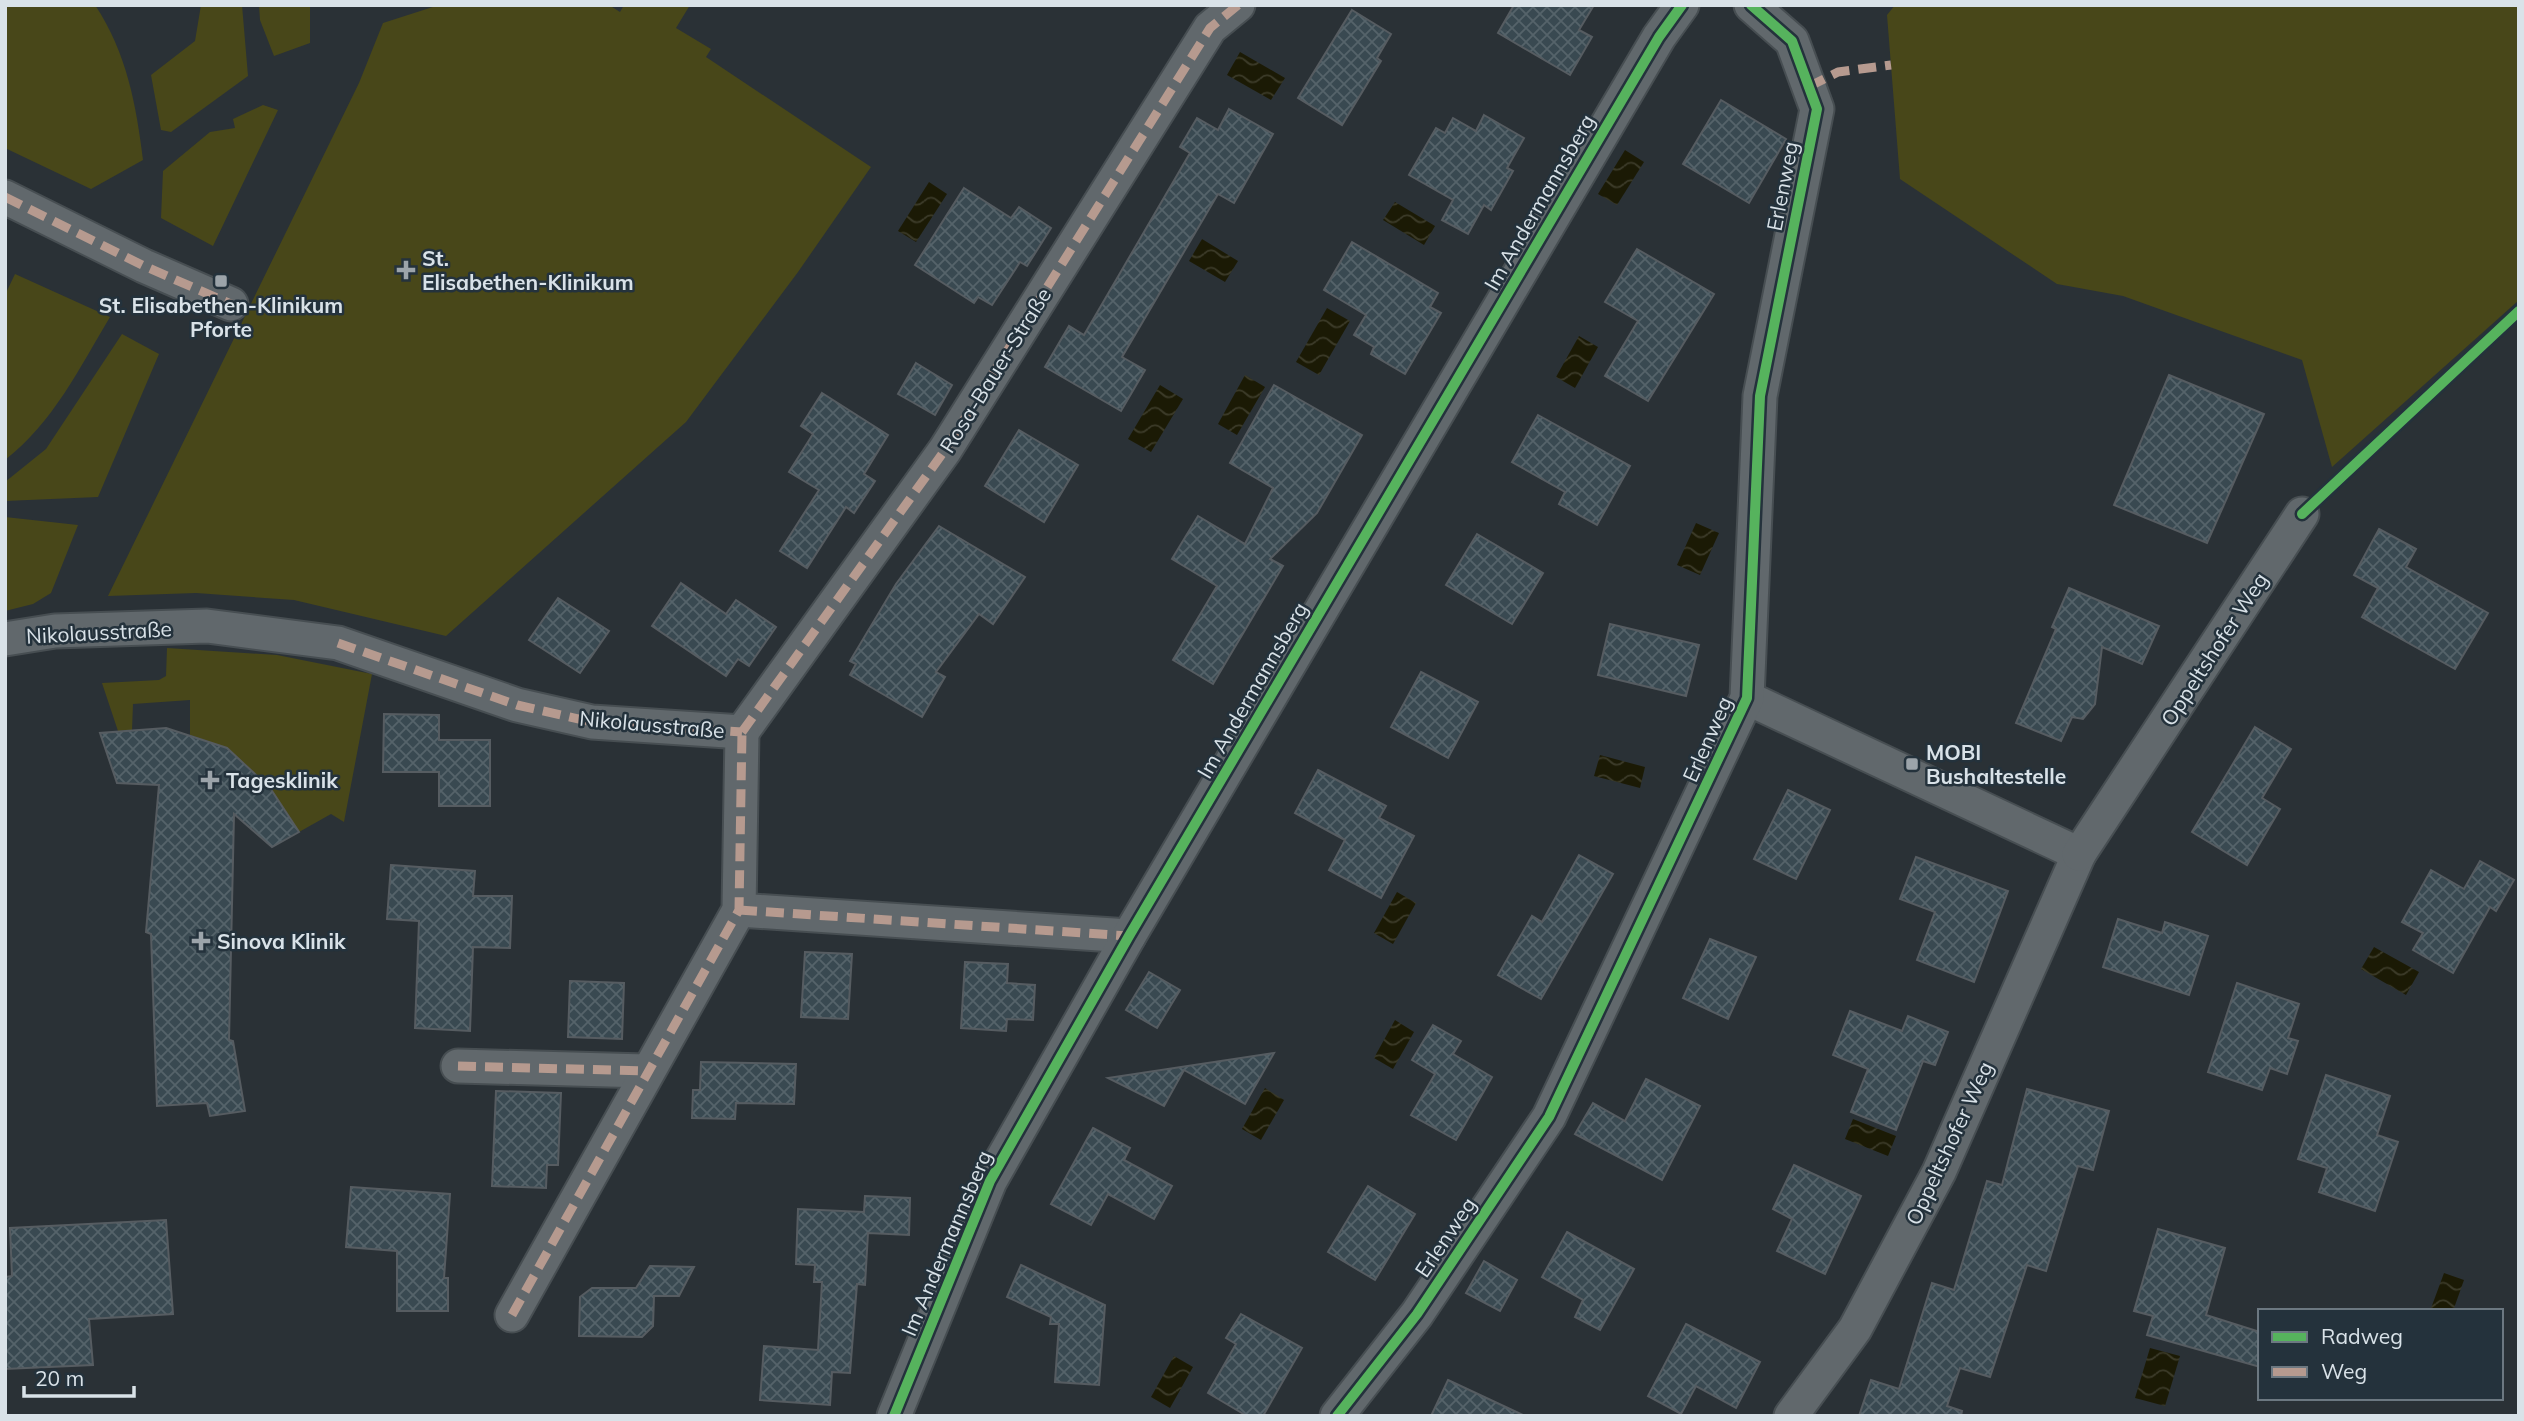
<svg xmlns="http://www.w3.org/2000/svg" width="2524" height="1421" font-family="Mulish,sans-serif">
<defs>
<pattern id="water-waves" width="16" height="10" patternUnits="userSpaceOnUse" patternTransform="scale(1.75)"><rect width="16" height="10" fill="#1b1a05"/><path d="M0 5q4-4 8 0t8 0" fill="none" stroke="#3c3b29"/></pattern>
<pattern id="building-cross-hatch" width="8" height="8" patternUnits="userSpaceOnUse" patternTransform="scale(1.75)"><rect width="8" height="8" fill="#394951"/><path d="M0 0l8 8M0 8l8-8" fill="none" stroke="#55636a"/></pattern>
</defs>
<rect width="100%" height="100%" fill="#2a3136"/>
<g fill="#484719">
<path d="M5,5H95C127,53 136,105 143,160L91,189L5,148Z"/>
<polygon points="201,5 242,5 248,76 171,132 161,130 151,75 195,41"/>
<polygon points="259,5 310,5 310,43 274,56 260,20"/>
<polygon points="439,5 609,5 620,12 624,5 690,5 676,28 711,49 706,57 871,167 798,272 686,422 446,636 294,600 196,593 108,596 359,83 383,23"/>
<polygon points="1895,5 2519,5 2519,300 2332,467 2302,360 2123,296 2057,284 1900,179 1887,15"/>
<polygon points="263,105 278,110 213,246 161,218 163,171 210,132 235,128 233,119"/>
<path d="M15,274L110,317C80,367 53,423 5,460V295Z"/>
<polygon points="122,334 159,354 98,497 5,501 5,482 46,449"/>
<polygon points="5,517 78,525 51,593 33,604 5,611"/>
<polygon points="167,648 277,655 372,674 344,822 331,814 299,832 270,788 227,748 190,735 190,700 133,704 132,730 118,731 102,683 159,680 166,676"/>
</g>
<g fill="url(#water-waves)">
<polygon points="1240,52 1285,78 1271,100 1227,75"/>
<polygon points="1625,150 1644,162 1617,205 1598,194"/>
<polygon points="929,182 947,194 916,242 898,231"/>
<polygon points="1395,202 1435,226 1424,245 1383,220"/>
<polygon points="1202,239 1238,261 1225,282 1189,261"/>
<polygon points="1327,308 1350,321 1319,375 1296,362"/>
<polygon points="1579,336 1598,347 1575,388 1556,377"/>
<polygon points="1245,375 1265,387 1237,435 1218,424"/>
<polygon points="1160,385 1183,399 1151,452 1128,439"/>
<polygon points="1696,523 1719,533 1700,575 1677,565"/>
<polygon points="1600,755 1645,767 1640,788 1594,776"/>
<polygon points="1397,892 1416,903 1393,944 1374,933"/>
<polygon points="2374,947 2419,972 2406,995 2361,969"/>
<polygon points="1395,1020 1414,1032 1393,1069 1374,1058"/>
<polygon points="1265,1088 1284,1100 1261,1140 1242,1129"/>
<polygon points="1853,1119 1896,1136 1888,1156 1845,1139"/>
<polygon points="2444,1273 2464,1280 2453,1311 2430,1311"/>
<polygon points="2150,1348 2180,1356 2165,1406 2135,1398"/>
<polygon points="1174,1356 1193,1367 1170,1408 1151,1397"/>
</g>
<g fill="url(#building-cross-hatch)" stroke="#565c61" stroke-width="2">
<polygon points="1514,5 1594,5 1579,30 1592,37 1570,75 1498,33"/>
<polygon points="1352,10 1391,34 1377,58 1381,61 1342,125 1298,98"/>
<polygon points="1721,100 1786,139 1749,203 1683,164"/>
<polygon points="1229,109 1273,134 1234,203 1218,194 1122,357 1145,370 1121,411 1045,367 1069,326 1084,335 1190,153 1180,147 1197,118 1218,130"/>
<polygon points="1484,115 1524,138 1507,168 1513,171 1491,210 1484,205 1468,234 1442,220 1453,200 1409,175 1436,128 1445,133 1453,118 1476,131"/>
<polygon points="964,188 1011,218 1019,207 1051,228 1027,266 1020,262 992,305 978,297 974,303 915,265"/>
<polygon points="1352,242 1438,293 1430,307 1441,313 1405,374 1371,354 1374,347 1354,335 1366,315 1324,290"/>
<polygon points="1637,249 1714,294 1648,401 1605,376 1638,321 1605,302"/>
<polygon points="916,363 952,385 935,415 898,394"/>
<polygon points="2169,375 2264,414 2207,543 2114,505"/>
<polygon points="1274,385 1362,435 1317,513 1270,559 1283,566 1213,684 1173,660 1217,586 1172,559 1198,516 1245,544 1273,488 1230,463"/>
<polygon points="822,393 888,435 864,474 875,481 854,513 846,507 807,568 780,551 819,490 789,472 813,434 801,426"/>
<polygon points="1538,415 1630,466 1597,525 1559,504 1565,492 1512,462"/>
<polygon points="1019,430 1078,465 1044,522 985,486"/>
<polygon points="939,526 1025,577 993,624 979,614 936,672 945,677 922,717 850,675 856,664 850,661 896,584"/>
<polygon points="2379,529 2416,549 2406,567 2488,613 2455,669 2362,617 2378,588 2354,575"/>
<polygon points="1477,534 1543,573 1512,624 1446,585"/>
<polygon points="681,583 726,614 736,600 776,627 749,666 738,659 726,676 652,626"/>
<polygon points="2069,588 2159,626 2142,664 2102,647 2095,704 2083,719 2072,717 2061,741 2016,723 2056,629 2052,627"/>
<polygon points="558,598 609,631 580,673 529,640"/>
<polygon points="1610,624 1699,645 1686,696 1598,675"/>
<polygon points="1421,672 1478,702 1448,758 1391,727"/>
<polygon points="384,714 439,715 439,740 490,740 490,806 439,806 439,772 383,772"/>
<polygon points="2255,727 2291,749 2262,798 2280,809 2247,865 2192,832"/>
<polygon points="166,728 227,748 270,788 299,832 272,847 234,814 229,1040 233,1041 245,1111 210,1116 207,1103 157,1106 151,934 146,932 159,785 117,783 100,733"/>
<polygon points="1318,770 1386,806 1379,818 1414,836 1381,898 1329,870 1345,840 1295,813"/>
<polygon points="1788,790 1830,810 1796,879 1754,859"/>
<polygon points="1579,855 1613,874 1541,999 1498,975 1532,916 1542,922"/>
<polygon points="1916,857 2008,891 1974,982 1917,960 1935,912 1900,899"/>
<polygon points="2480,861 2514,880 2496,911 2490,907 2453,973 2413,950 2423,933 2402,922 2431,870 2464,889"/>
<polygon points="391,865 475,871 473,896 512,896 510,948 473,947 470,1031 415,1028 419,921 387,919"/>
<polygon points="2118,919 2162,933 2165,922 2208,936 2189,995 2103,967"/>
<polygon points="1710,939 1756,957 1728,1019 1683,998"/>
<polygon points="805,952 852,954 848,1019 801,1017"/>
<polygon points="965,962 1008,964 1007,983 1035,985 1033,1020 1007,1019 1006,1031 961,1028"/>
<polygon points="1149,972 1180,990 1157,1028 1126,1010"/>
<polygon points="570,981 624,983 622,1039 568,1037"/>
<polygon points="2237,983 2299,1004 2288,1038 2298,1041 2287,1074 2270,1068 2262,1090 2208,1072"/>
<polygon points="1850,1011 1902,1031 1908,1016 1948,1032 1935,1065 1923,1061 1896,1130 1851,1112 1868,1069 1833,1055"/>
<polygon points="1433,1025 1461,1041 1453,1054 1492,1077 1456,1140 1411,1115 1435,1074 1412,1060"/>
<polygon points="1274,1053 1245,1104 1184,1070 1164,1106 1108,1078"/>
<polygon points="701,1062 796,1064 794,1104 736,1103 735,1119 692,1118 693,1090 700,1090"/>
<polygon points="2326,1075 2390,1096 2377,1135 2398,1142 2375,1211 2319,1192 2327,1168 2298,1159"/>
<polygon points="1646,1079 1700,1106 1662,1180 1575,1134 1593,1103 1625,1121"/>
<polygon points="2027,1089 2109,1111 2093,1170 2078,1166 2046,1271 2027,1265 1990,1377 1960,1368 1947,1406 1962,1411 1961,1416 1859,1416 1871,1380 1899,1389 1932,1283 1954,1290 1987,1181 2002,1185"/>
<polygon points="496,1091 561,1093 558,1165 547,1165 546,1188 492,1186"/>
<polygon points="1093,1128 1130,1148 1124,1160 1172,1186 1154,1219 1108,1194 1091,1225 1051,1204"/>
<polygon points="1794,1165 1861,1196 1825,1274 1777,1251 1792,1219 1773,1209"/>
<polygon points="1368,1186 1415,1214 1375,1280 1328,1252"/>
<polygon points="351,1187 450,1194 444,1278 448,1278 448,1311 397,1311 397,1251 346,1247"/>
<polygon points="865,1196 910,1198 909,1235 868,1233 865,1285 857,1284 850,1373 832,1372 830,1405 760,1400 764,1346 818,1350 822,1282 814,1282 815,1265 796,1264 798,1209 864,1212"/>
<polygon points="166,1220 173,1314 89,1319 93,1365 5,1369 5,1277 12,1276 10,1228"/>
<polygon points="2158,1229 2225,1248 2206,1315 2260,1332 2260,1367 2147,1335 2153,1316 2134,1311"/>
<polygon points="1567,1232 1634,1269 1600,1330 1575,1317 1583,1300 1542,1277"/>
<polygon points="1484,1261 1517,1280 1500,1311 1466,1293"/>
<polygon points="1021,1265 1105,1305 1099,1385 1055,1382 1059,1324 1050,1324 1051,1317 1007,1297"/>
<polygon points="650,1266 694,1267 679,1296 654,1296 653,1326 642,1337 579,1336 580,1297 592,1288 636,1288"/>
<polygon points="1241,1314 1302,1348 1263,1416 1247,1416 1208,1393 1236,1344 1226,1338"/>
<polygon points="1686,1324 1760,1362 1736,1408 1696,1386 1681,1414 1648,1396"/>
<polygon points="1448,1380 1525,1416 1431,1416"/>
</g>
<g fill="none" stroke-linecap="round" stroke-linejoin="round">
<defs>
<g id="minor">
<polyline points="5,197 144,266 231,304"/>
<polyline points="5,639 55,631 207,626 338,643 517,705 592,722 742,732"/>
<polyline points="1747,698 2079,854 1939,1172 1855,1329 1791,1416"/>
<polyline points="742,732 945,450 1210,28 1238,5"/>
<polyline points="2079,854 2302,514"/>
<polyline points="739,910 1129,936"/>
<polyline points="458,1066 646,1071"/>
<polyline points="512,1315 739,910 742,732"/>
<polyline points="894,1416 990,1181 1129,936 1659,37 1682,5"/>
<polyline points="1337,1416 1417,1314 1549,1117 1747,698 1760,396 1817,109 1792,41 1751,5"/>
</g>
</defs>
<use href="#minor" stroke="#474e52" stroke-width="37"/>
<use href="#minor" stroke="#61686c" stroke-width="33"/>
<g stroke="#b69a8f" stroke-width="9" stroke-dasharray="18 9" stroke-linecap="butt">
<polyline points="1808,87 1838,72 1891,65"/>
<polyline points="5,197 144,266 231,304"/>
<polyline points="338,643 517,705 592,722 742,732"/>
<polyline points="742,732 945,450 1210,28 1238,5"/>
<polyline points="739,910 1129,936"/>
<polyline points="458,1066 646,1071"/>
<polyline points="512,1315 739,910 742,732"/>
</g>
<defs>
<g id="cycleway">
<polyline points="2302,514 2519,311"/>
<polyline points="894,1416 990,1181 1129,936 1659,37 1682,5"/>
<polyline points="1337,1416 1417,1314 1549,1117 1747,698 1760,396 1817,109 1792,41 1751,5"/>
</g>
</defs>
<use href="#cycleway" stroke="#24323c" stroke-width="15"/>
<use href="#cycleway" stroke="#56b35d" stroke-width="10"/>
</g>
<g fill="#9ca4aa" stroke="#24323c" stroke-width="2.5">
<path d="M402.5 259.5h7v7h7v7h-7v7h-7v-7h-7v-7h7z"/>
<rect x="214" y="274" width="14" height="14" rx="3.5"/>
<rect x="1905" y="757" width="14" height="14" rx="3.5"/>
<path d="M206.5 769.5h7v7h7v7h-7v7h-7v-7h-7v-7h7z"/>
<path d="M197.5 930.5h7v7h7v7h-7v7h-7v-7h-7v-7h7z"/>
</g>
<g text-anchor="middle" dominant-baseline="central" stroke-width="5" stroke-linejoin="round" paint-order="stroke">
<g font-size="21" fill="#d9e2e8" stroke="#24323c">
<text transform="translate(1782 186) rotate(-79)">Erlenweg</text>
<text transform="translate(1539 202) rotate(-60)">Im Andermannsberg</text>
<text transform="translate(995 370) rotate(-58)">Rosa-Bauer-Straße</text>
<text transform="translate(99 632) rotate(-3)">Nikolausstraße</text>
<text transform="translate(2214 649) rotate(-57)">Oppeltshofer Weg</text>
<text transform="translate(1252 690) rotate(-60)">Im Andermannsberg</text>
<text transform="translate(652 724) rotate(5)">Nikolausstraße</text>
<text transform="translate(1707 739) rotate(-66)">Erlenweg</text>
<text transform="translate(1949 1143) rotate(-65)">Oppeltshofer Weg</text>
<text transform="translate(1445 1237) rotate(-56)">Erlenweg</text>
<text transform="translate(946 1243) rotate(-67)">Im Andermannsberg</text>
</g>
<g font-size="21" font-weight="bold" fill="#d9e2e8" stroke="#24323c" text-anchor="start">
<text x="422" y="258">St.<tspan x="422" dy="24">Elisabethen-Klinikum</tspan></text>
<text x="221" y="305" text-anchor="middle">St. Elisabethen-Klinikum<tspan x="221" dy="24">Pforte</tspan></text>
<text x="1926" y="752">MOBI<tspan x="1926" dy="24">Bushaltestelle</tspan></text>
<text x="226" y="780">Tagesklinik</text>
<text x="217" y="941">Sinova Klinik</text>
</g>
</g>
<rect width="2524" height="1421" fill="none" stroke="#d9e2e8" stroke-width="14"/>
<rect x="2258" y="1309" width="245" height="91" fill="#24323c" stroke="#6c7881" stroke-width="2"/>
<rect x="2272" y="1332" width="35" height="10" fill="#56b35d" stroke="#6c7881" stroke-width="2"/>
<text x="2321" y="1344" font-size="21" fill="#d9e2e8">Radweg</text>
<rect x="2272" y="1367" width="35" height="10" fill="#b69a8f" stroke="#6c7881" stroke-width="2"/>
<text x="2321" y="1379" font-size="21" fill="#d9e2e8">Weg</text>
<path d="M24 1386v10h110v-10" fill="none" stroke="#d9e2e8" stroke-width="3.5"/>
<text x="35" y="1386" font-size="21" fill="#d9e2e8" stroke="#24323c" stroke-width="5" paint-order="stroke">20 m</text>
</svg>
